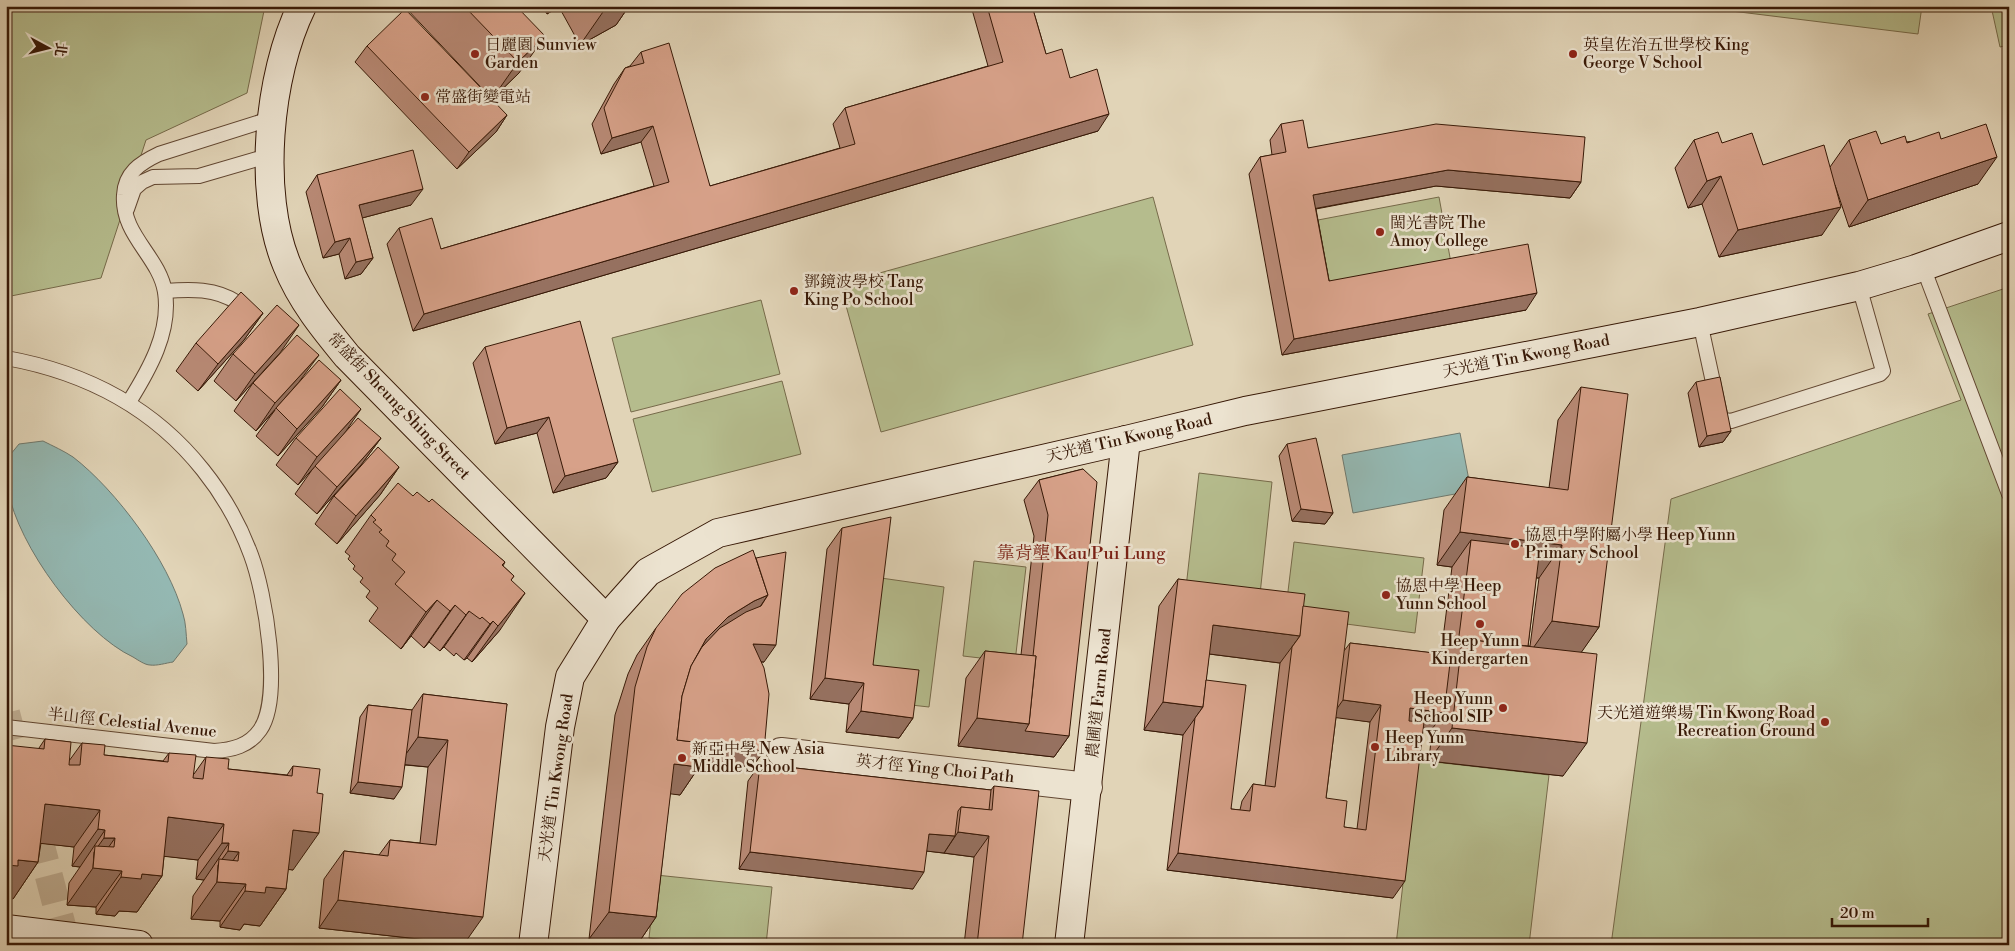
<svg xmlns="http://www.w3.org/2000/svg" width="2015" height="951" font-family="'Libre Bodoni','Noto Serif TC',serif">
<rect width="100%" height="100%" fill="#e1d4b7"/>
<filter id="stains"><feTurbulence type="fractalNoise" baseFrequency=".004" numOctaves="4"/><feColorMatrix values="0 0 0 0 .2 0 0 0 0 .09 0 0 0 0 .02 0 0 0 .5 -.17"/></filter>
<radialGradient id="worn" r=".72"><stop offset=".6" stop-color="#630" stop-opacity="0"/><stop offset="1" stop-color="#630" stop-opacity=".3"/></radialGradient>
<g fill="#b5bc8d" stroke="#766a4a">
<polygon points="14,6 265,6 247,93 146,140 101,278 6,297 6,28"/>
<polygon points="1691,6 1922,6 1918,34"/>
<polygon points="1991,6 2009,6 2009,45 2000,47"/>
<polygon points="1153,197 1193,345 881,432 840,284"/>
<polygon points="1439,197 1451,263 1330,285 1318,220"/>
<polygon points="2009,287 2009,945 1611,945 1671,499 1961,400 1928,314"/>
<polygon points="761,300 780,374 631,412 612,338"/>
<polygon points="782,381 801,454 652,492 633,419"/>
<polygon points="1199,473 1272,482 1258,613 1184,605"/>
<polygon points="1294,542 1424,558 1415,633 1285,616"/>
<polygon points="974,561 1026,567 1015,662 963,656"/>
<polygon points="881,578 944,587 929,707 866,700"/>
<polygon points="1417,760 1549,775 1529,945 1396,945"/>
<polygon points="656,875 772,887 766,945 711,945 649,938"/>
</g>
<g fill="#94b8b2" stroke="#6f786d">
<polygon points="1460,433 1471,491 1353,513 1342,455"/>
<path d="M43,441C53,446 64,451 73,457C116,490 169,561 183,614C186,623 186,634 187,644L173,662C166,663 157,666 150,665C145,665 138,660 133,657C82,633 18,546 8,490C6,480 6,470 6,460L19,444Z"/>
</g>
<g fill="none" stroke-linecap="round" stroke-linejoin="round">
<polyline stroke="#bfae94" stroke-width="28" stroke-dasharray="28 14" stroke-linecap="butt" points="6,713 67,945"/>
<defs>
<g id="lane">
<polyline points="127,209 134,189 142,182 153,177 199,176 271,155"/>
<polyline points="1923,267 2009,494"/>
<path d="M165,291C190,289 216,288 238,303"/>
<polyline points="1700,322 1721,419 1731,421 1880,374 1883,371 1859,286"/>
<path d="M6,358C84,372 153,407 203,470C223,495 240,525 251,555C265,592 283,697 260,730C249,746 232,750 214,751L6,727"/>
<path d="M129,402C149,370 171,332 165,292C159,256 121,235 124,195C125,173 140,163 159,154L273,118"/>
</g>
<polyline id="street" points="781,752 1088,787"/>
<g id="secondary">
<path d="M302,6C268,75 257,193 287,265C301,300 324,328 347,356L606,619"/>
<polyline points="6,929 139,945"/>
<polyline points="533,945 560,727 570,677 606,619 648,572 718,533 1126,440 1245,411 1700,322 1859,286 1916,269 2009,236"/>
<polyline points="1069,945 1126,440"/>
</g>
</defs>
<use href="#lane" stroke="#624732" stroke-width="16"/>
<use href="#street" stroke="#624732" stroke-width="30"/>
<use href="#secondary" stroke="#371806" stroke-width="30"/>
<use href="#lane" stroke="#ece3d0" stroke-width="14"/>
<use href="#street" stroke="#ece3d0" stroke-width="28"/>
<use href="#secondary" stroke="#ece3d0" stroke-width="28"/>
</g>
<g fill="#b98a76" stroke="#371806" fill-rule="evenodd">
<polygon points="404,6 516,6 519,73 492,99"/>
<polygon points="542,6 629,6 616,25 580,45 559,7 547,14"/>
<polygon points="971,6 1032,6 1046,54 1070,78 1098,131 413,331 387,244 399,228 441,249 654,186 641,142 601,154 592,124 614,84 625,68 630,66 641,52 710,186 840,148 833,124 845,108 988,66"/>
<polygon points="367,46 507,115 496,132 457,169 355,62"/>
<polygon points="1281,124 1308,148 1581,182 1570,198 1436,186 1316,209 1329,281 1526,310 1282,355 1249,174 1260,157 1272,155 1270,140"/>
<polygon points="1941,139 1978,184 1849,227 1835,185 1822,235 1719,257 1702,204 1688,208 1675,168 1694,140 1722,143 1763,165 1830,167 1849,140 1881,144"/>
<polygon points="317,175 411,205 362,218 373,258 361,274 345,279 339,254 323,258 306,192"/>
<polygon points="263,313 244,340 198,391 176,371 196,343"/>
<polygon points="485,347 618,462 606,478 553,493 537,433 495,444 473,363"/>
<polygon points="280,353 236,401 214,381 233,354"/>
<polygon points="341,380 322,407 278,456 256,436 275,410 256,431 234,411 253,383 300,381"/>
<polygon points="1696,382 1731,431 1723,442 1699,447 1688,393"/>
<path d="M1581,387L1599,627L1581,652L1563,776L1429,761L1432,729L1423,728L1393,898L1167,870L1183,735L1144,730L1159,606L1178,579L1303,606L1344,651L1350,643L1441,654L1452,567L1437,565L1444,510L1467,477L1549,488L1558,420ZM1536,578H1539L1530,646H1528ZM1209,654L1280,663L1265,786L1253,784L1242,801L1240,810L1231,809L1206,680ZM1336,717L1370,722L1357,829L1344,827L1326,798Z"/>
<polygon points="343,435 381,438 361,465 317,514 295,494 314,467 298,485 276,465 296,438"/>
<polygon points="1287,444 1333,513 1325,524 1292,521 1279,456"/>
<polygon points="399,467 380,495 337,544 315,524 334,496"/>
<polygon points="1083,469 1069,736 1054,757 958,746 966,678 985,651 1021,655 1034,536 1024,500 1039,480"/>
<polygon points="413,496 429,502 505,562 503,566 514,576 511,580 500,630 472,662 467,658 464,660 456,653 454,656 444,647 440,651 429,642 424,648 411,636 401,649 369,621 378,608 366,597 370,591 360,582 363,578 353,569 355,566 348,559 350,556 345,552 371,515"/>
<polygon points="842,528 873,665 913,718 899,738 846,732 849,704 810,699 827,549"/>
<polygon points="656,628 764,662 761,662 764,751 752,767 700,761 699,767 680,795 670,793 656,917 637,945 589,939 615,715 628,674 637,655"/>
<polygon points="423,694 507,704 464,944 319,928 324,879 344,851 379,855 390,840 420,843 428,767 405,765 394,799 350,793 360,717 368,705 412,710"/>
<polygon points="45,739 69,761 82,743 104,755 163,761 169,753 194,774 206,757 228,769 287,775 293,766 293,870 288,869 286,889 260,926 244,924 240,930 220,927 220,921 191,919 193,896 204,880 196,879 198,860 164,856 162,876 137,912 119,911 115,916 96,914 96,907 67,905 69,883 80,867 72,866 74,847 41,843 38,862 13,899 39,748"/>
<polygon points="760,764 991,790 994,786 1022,945 964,945 974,857 927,851 913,889 739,869 748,781"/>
</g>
<g fill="#967160" stroke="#371806">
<polygon points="552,6 559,6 547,14"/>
<polygon points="609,6 629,6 616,25 580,45 605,9"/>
<polygon points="545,36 519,73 492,99 518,62"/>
<polygon points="1109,114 1098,131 413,331 424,314"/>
<polygon points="507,115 496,132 457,169 469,152"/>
<polygon points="653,126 641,142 601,154 612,138"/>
<polygon points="1997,157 1978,184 1849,227 1868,200"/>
<polygon points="1448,170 1581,182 1570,198 1436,186 1302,211 1313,195"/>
<polygon points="1721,176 1702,204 1688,208 1707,181"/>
<polygon points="423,189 411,205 347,222 359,205"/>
<polygon points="1841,207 1822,235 1719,257 1738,230"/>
<polygon points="350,238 339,254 323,258 335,242"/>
<polygon points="373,258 361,274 345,279 356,262"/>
<polygon points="1537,293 1526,310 1282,355 1294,339"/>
<polygon points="263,313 244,340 198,391 218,364"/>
<polygon points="299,325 280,353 236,401 255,374"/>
<polygon points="319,355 299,382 256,431 275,403"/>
<polygon points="341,380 322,407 278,456 297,429"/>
<polygon points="361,409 342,437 298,485 317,457"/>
<polygon points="549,417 537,433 495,444 507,428"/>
<polygon points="1731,431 1723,442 1699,447 1707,436"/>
<polygon points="381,438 361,465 317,514 337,487"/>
<polygon points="618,462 606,478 553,493 565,476"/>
<polygon points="399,467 380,495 337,544 356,516"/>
<polygon points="1301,509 1333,513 1325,524 1292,521"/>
<polygon points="1460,532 1562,545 1539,578 1468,569 1471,540 1452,567 1437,565"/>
<polygon points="525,593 500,630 472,662 498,626"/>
<polygon points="768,595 749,623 694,660 706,639 728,617 754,601"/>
<polygon points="437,600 411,636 401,649 426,612"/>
<polygon points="455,605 429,642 424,648 450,611"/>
<polygon points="469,611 444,647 440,651 466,615"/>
<polygon points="493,621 467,658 464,660 490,624"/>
<polygon points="1552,621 1599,627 1576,660 1529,654"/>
<polygon points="1213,625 1300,636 1280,663 1194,652"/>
<polygon points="753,644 776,645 764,662 741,660"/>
<polygon points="825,678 864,683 849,704 810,699"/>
<polygon points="1343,700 1381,705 1370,722 1331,717"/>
<polygon points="1163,702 1203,707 1183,735 1144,730"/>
<polygon points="1410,708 1444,713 1432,729 1399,725"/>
<polygon points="861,711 913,718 899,738 846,732"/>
<polygon points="977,718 1029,724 1069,736 1054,757 958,746"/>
<polygon points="1452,728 1587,743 1563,776 1429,761"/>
<polygon points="418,737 448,740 428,767 399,764"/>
<polygon points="670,740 764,751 752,767 659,757"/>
<polygon points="674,764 699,767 680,795 655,792"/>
<polygon points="358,782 402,787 394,799 350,793"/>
<polygon points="45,804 100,810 74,847 19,841"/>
<polygon points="168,817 224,824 198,860 143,854"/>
<polygon points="98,829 105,830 80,867 72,866"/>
<polygon points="293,830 319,833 293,870 267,867"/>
<polygon points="958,832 989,836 974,857 944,853"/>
<polygon points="929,834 955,836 944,853 917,850"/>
<polygon points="104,838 115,838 94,868 122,871 96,907 67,905 93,868 94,852"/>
<polygon points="222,843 229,843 204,880 196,879"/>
<polygon points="228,851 239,852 218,882 246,884 220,921 191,919 217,882 218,865"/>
<polygon points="750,852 924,872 913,889 739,869"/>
<polygon points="1178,853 1405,881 1393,898 1167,870"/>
<polygon points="18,860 38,862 13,899 6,898 6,865"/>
<polygon points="142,874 162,876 137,912 119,911 115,916 96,914 121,877"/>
<polygon points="266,887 286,889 260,926 244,924 240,930 220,927 245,891"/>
<polygon points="338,900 483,917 464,944 319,928"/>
<polygon points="609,912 656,917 637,945 589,939"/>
</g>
<g fill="#d7a189" stroke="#371806">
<polygon points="464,6 516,6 545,36 518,62"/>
<polygon points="987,6 1032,6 1046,54 1062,49 1070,78 1097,69 1109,114 424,314 399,228 432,218 441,249 669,182 653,126 612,138 604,108 625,68 644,63 641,52 669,43 710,186 855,144 845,108 1003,62"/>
<polygon points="405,9 507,115 469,152 367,46"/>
<polygon points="1303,120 1308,148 1436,124 1585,137 1581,182 1448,170 1313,195 1329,281 1528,244 1537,293 1294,339 1260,157 1286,152 1281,124"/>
<polygon points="1986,124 1997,157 1868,200 1849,140 1876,131 1881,144 1905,136 1907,143 1939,132 1941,139"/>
<polygon points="1718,132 1722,143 1752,133 1763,165 1824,145 1841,207 1738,230 1721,176 1707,181 1694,140"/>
<polygon points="413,150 423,189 359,205 373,258 356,262 350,238 335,242 317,175"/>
<polygon points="241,292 263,313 218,364 196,343"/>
<polygon points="277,305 299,325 255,374 233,354"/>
<polygon points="580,321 618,462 565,476 549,417 507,428 485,347"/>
<polygon points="297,335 319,355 275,403 253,383"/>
<polygon points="319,360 341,380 297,429 276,408"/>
<polygon points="1720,377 1731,431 1707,436 1696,382"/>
<polygon points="1581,387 1628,394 1599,627 1552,621 1562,545 1460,532 1467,477 1568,490"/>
<polygon points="340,389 361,409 317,457 296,438"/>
<polygon points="358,418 381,438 337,487 315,466"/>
<polygon points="1316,438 1333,513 1301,509 1287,444"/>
<polygon points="378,447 399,467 356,516 334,496"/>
<polygon points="1083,469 1097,482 1069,736 1025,731 1029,724 1036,656 1033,656 1048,515 1039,480"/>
<polygon points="398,483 413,496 417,492 429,502 432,499 505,562 502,565 514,576 511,580 525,593 498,626 493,621 490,624 482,617 480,619 469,611 466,615 455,605 450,611 437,600 426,612 395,584 405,572 392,560 396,554 386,546 389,541 379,532 382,530 373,522 376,520 371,515"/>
<polygon points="891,517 873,665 919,670 913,718 861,711 864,683 825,678 842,528"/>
<polygon points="1471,540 1540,548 1528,646 1462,639 1458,644"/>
<polygon points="753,550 768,595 754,601 728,617 706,639 691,666 682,696 677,740 702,743 699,767 674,764 656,917 609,912 635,687 647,647 656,628 682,594 715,568"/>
<polygon points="786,552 776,645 753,644 764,668 769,694 764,751 702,744 702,743 677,740 682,696 691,666 702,647 720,628 746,612 761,606 768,595 756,558"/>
<polygon points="1178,579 1305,594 1300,636 1213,625 1203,707 1163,702"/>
<polygon points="1303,606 1349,612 1326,798 1347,801 1344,827 1366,830 1381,705 1343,700 1350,643 1451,655 1444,713 1410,708 1409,721 1424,722 1405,881 1178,853 1195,718 1203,707 1206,680 1246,685 1231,809 1250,811 1253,784 1275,787 1292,647 1300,636"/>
<polygon points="1462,639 1597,654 1587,743 1452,728"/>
<polygon points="985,651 1036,656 1029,724 977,718"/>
<polygon points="423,694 507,704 483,917 338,900 344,851 388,856 390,840 436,845 448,740 418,737"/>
<polygon points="368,705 412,710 402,787 358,782"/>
<polygon points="45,739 71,742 69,765 80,765 82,743 105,745 104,755 168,762 169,753 196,755 193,778 203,779 206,757 229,759 228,769 292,776 293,766 320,769 317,793 323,794 319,833 293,830 286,889 266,887 265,893 245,891 246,884 217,882 219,859 238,861 239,852 228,851 229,843 222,843 224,824 168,817 162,876 142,874 141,879 121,877 122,871 93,868 95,846 114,847 115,838 104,838 105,830 98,829 100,810 45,804 38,862 18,860 18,866 6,865 6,745 44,749"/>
<polygon points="760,764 991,790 989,810 961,807 958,811 955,836 929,834 924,872 750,852"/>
<polygon points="994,786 1039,791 1022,945 977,945 989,836 958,832 961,807 992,810"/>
<polygon points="892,940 905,941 915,945 878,945 881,943"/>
<polygon points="6,943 23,945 6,945"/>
</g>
<g fill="#8f2418" stroke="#ece3d0" stroke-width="2">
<circle cx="475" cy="54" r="5"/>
<circle cx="1573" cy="54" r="5"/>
<circle cx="425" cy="97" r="5"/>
<circle cx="1380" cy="232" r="5"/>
<circle cx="794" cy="291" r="5"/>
<circle cx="1515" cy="544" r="5"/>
<circle cx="1386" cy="595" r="5"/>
<circle cx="1480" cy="624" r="5"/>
<circle cx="1503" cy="708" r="5"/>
<circle cx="1825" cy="722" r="5"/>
<circle cx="1375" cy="747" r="5"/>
<circle cx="682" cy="758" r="5"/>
</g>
<g text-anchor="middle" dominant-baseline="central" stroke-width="5" stroke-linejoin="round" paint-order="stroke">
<g font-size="16" fill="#371806" stroke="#ece3d0" text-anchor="start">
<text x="485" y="45">日麗園 Sunview<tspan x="485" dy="18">Garden</tspan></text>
<text x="1583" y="45">英皇佐治五世學校 King<tspan x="1583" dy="18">George V School</tspan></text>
<text x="435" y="97">常盛街變電站</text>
<text x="1390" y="223">閩光書院 The<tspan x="1390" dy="18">Amoy College</tspan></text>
<text x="804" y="282">鄧鏡波學校 Tang<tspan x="804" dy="18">King Po School</tspan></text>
<text x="1525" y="535">協恩中學附屬小學 Heep Yunn<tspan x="1525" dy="18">Primary School</tspan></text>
<text x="1396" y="586">協恩中學 Heep<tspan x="1396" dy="18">Yunn School</tspan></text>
<text x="1480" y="641" text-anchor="middle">Heep Yunn<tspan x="1480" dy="18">Kindergarten</tspan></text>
<text x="1493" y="699" text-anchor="end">Heep Yunn<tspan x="1493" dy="18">School SIP</tspan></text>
<text x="1815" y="713" text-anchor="end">天光道遊樂場 Tin Kwong Road<tspan x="1815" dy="18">Recreation Ground</tspan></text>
<text x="1385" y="738">Heep Yunn<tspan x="1385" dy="18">Library</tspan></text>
<text x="692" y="749">新亞中學 New Asia<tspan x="692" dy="18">Middle School</tspan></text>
</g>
<g font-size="16" fill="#371806" stroke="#ece3d0">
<text transform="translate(1526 356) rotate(-11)">天光道 Tin Kwong Road</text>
<text transform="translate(399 406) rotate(46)">常盛街 Sheung Shing Street</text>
<text transform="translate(1129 438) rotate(-13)">天光道 Tin Kwong Road</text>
<text transform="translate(1099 693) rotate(-84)">農圃道 Farm Road</text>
<text transform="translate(132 723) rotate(6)">半山徑 Celestial Avenue</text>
<text transform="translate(935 769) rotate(6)">英才徑 Ying Choi Path</text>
<text transform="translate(556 778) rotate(-82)">天光道 Tin Kwong Road</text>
</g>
<g font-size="18" fill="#7a1f14" stroke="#ece3d0">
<text x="1081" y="553">靠背壟 Kau Pui Lung</text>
</g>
</g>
<rect width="2015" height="951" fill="none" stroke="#e1d4b7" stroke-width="25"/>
<rect x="8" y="8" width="2000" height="936" fill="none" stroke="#371806" stroke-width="2.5"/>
<rect x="12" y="12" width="1990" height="926" fill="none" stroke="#371806"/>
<g transform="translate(48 48) rotate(97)" stroke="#ece3d0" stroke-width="4" paint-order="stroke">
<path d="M0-4L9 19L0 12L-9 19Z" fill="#371806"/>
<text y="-8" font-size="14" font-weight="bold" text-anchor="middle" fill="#371806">北</text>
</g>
<path d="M1832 918v8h96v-8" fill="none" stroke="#371806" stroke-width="2.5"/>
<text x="1840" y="918" font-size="15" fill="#371806" stroke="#ece3d0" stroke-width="4" paint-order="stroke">20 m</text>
<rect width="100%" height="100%" filter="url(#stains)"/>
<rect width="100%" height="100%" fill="url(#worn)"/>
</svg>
